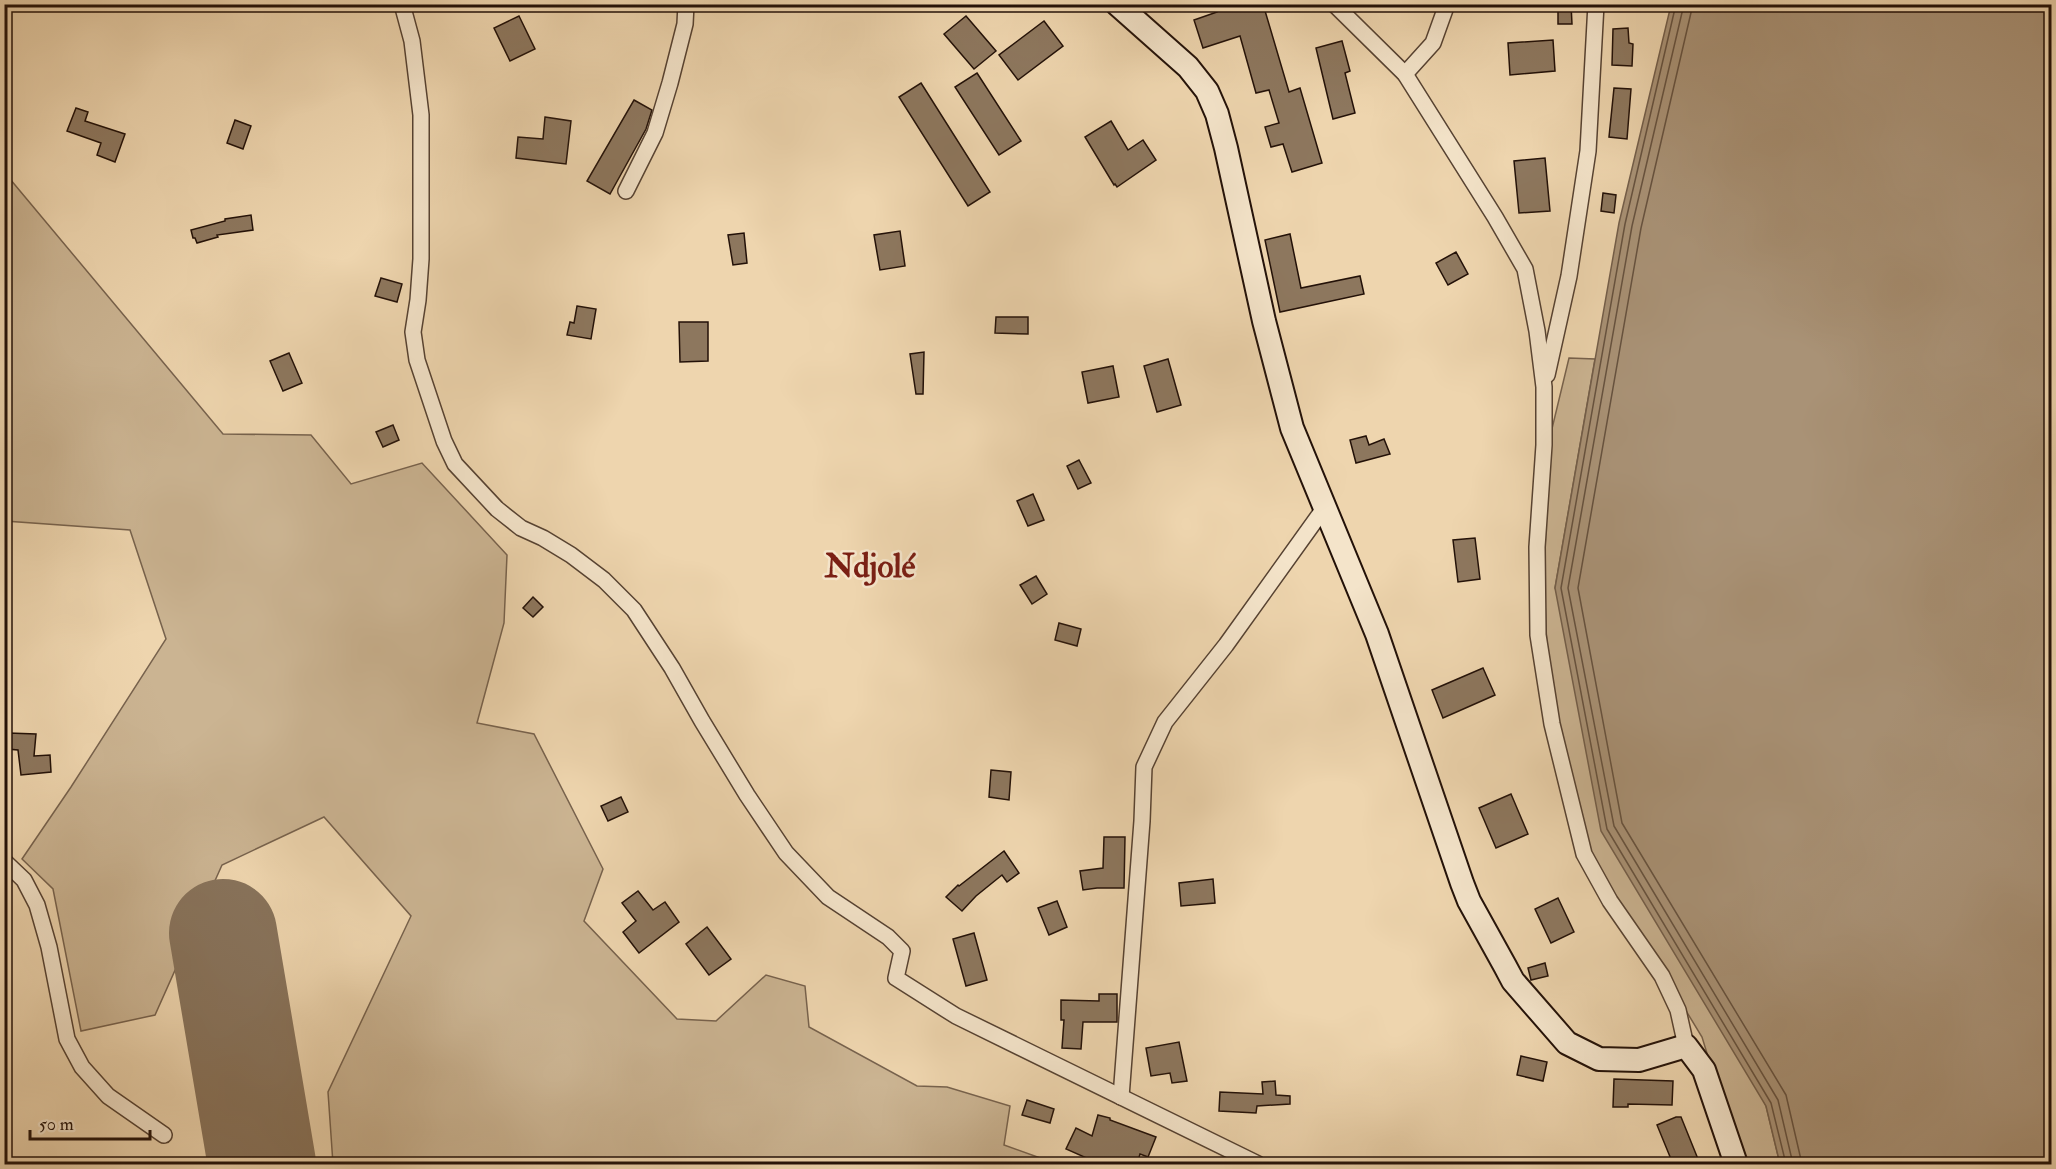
<svg xmlns="http://www.w3.org/2000/svg" width="2056" height="1169" font-family="'IM FELL Double Pica',serif">
<rect width="100%" height="100%" fill="#eed5ae"/>
<filter id="stains"><feTurbulence type="fractalNoise" baseFrequency=".00333" numOctaves="4"/><feColorMatrix values="0 0 0 0 .2 0 0 0 0 .09 0 0 0 0 .02 0 0 0 .5 -.17"/></filter>
<radialGradient id="worn" r=".72"><stop offset=".6" stop-color="#630" stop-opacity="0"/><stop offset="1" stop-color="#630" stop-opacity=".3"/></radialGradient>
<g fill="#cbb492" stroke="#77624d" stroke-width="1.5">
<polygon points="5,173 223,434 311,435 351,484 422,463 507,555 504,623 477,723 534,734 603,869 584,921 677,1019 716,1021 766,975 805,986 809,1027 917,1086 947,1087 1010,1106 1004,1145 1043,1159 1041,1164 333,1164 328,1092 411,916 324,817 222,865 155,1015 81,1031 53,889 22,859 71,787 166,639 130,530 5,521"/>
<polygon points="1569,358 1595,359 1555,588 1766,1106 1780,1164 1741,1164 1702,1037 1588,850 1548,674 1544,577 1549,441"/>
</g>
<polygon fill="#a99276" stroke="#735e4a" stroke-width="1.5" points="1671,5 2051,5 2051,1164 1780,1164 1766,1106 1601,831 1555,588 1619,223"/>
<g fill="none" stroke-linecap="round" stroke-linejoin="round">
<g stroke="#66523f" stroke-width="1.5">
<polyline points="1676,4 1625,224 1561,588 1607,829 1771,1103 1786,1164"/>
<polyline points="1684,4 1632,226 1568,588 1614,826 1778,1100 1793,1164"/>
<polyline points="1693,4 1641,228 1578,588 1622,823 1786,1095 1802,1164"/>
</g>
<polyline stroke="#88735b" stroke-width="108" points="223,933 262,1164"/>
</g>
<g fill="#8d775e" stroke="#231108" stroke-width="1.5">
<polygon points="1215,4 1263,4 1289,92 1300,88 1322,163 1292,172 1283,144 1271,147 1265,127 1279,123 1269,90 1256,93 1240,36 1203,48 1194,20 1217,12"/>
<polygon points="1558,4 1571,4 1572,24 1558,24"/>
<polygon points="519,16 535,49 510,61 494,28"/>
<polygon points="966,16 996,51 974,69 944,34"/>
<polygon points="1044,21 1063,46 1018,80 999,55"/>
<polygon points="1628,28 1629,43 1633,44 1632,66 1612,65 1613,29"/>
<polygon points="1553,40 1555,71 1510,75 1508,43"/>
<polygon points="1342,41 1350,71 1345,73 1355,113 1333,119 1316,48"/>
<polygon points="977,73 1021,141 999,155 955,87"/>
<polygon points="921,83 990,192 968,206 899,97"/>
<polygon points="1614,88 1631,89 1627,139 1609,137"/>
<polygon points="634,100 652,110 646,129 610,194 587,181"/>
<polygon points="76,108 88,112 85,121 125,134 115,162 97,155 101,143 67,131"/>
<polygon points="545,117 571,121 566,164 516,158 518,137 543,139"/>
<polygon points="235,120 251,126 243,149 227,143"/>
<polygon points="1111,121 1128,150 1143,140 1156,160 1117,187 1115,184 1114,185 1085,137"/>
<polygon points="1545,158 1550,211 1519,213 1514,161"/>
<polygon points="1603,193 1616,195 1614,213 1601,211"/>
<polygon points="251,215 253,230 217,235 218,237 197,243 195,238 193,238 191,230 225,221 225,219"/>
<polygon points="900,231 905,266 880,270 874,235"/>
<polygon points="744,233 747,263 733,265 728,235"/>
<polygon points="1290,234 1301,288 1360,276 1364,294 1280,312 1265,240"/>
<polygon points="1456,252 1468,274 1448,285 1436,263"/>
<polygon points="381,278 402,284 397,302 375,296"/>
<polygon points="577,306 596,309 591,339 567,335 570,322 574,323"/>
<polygon points="996,317 1028,317 1028,334 995,333"/>
<polygon points="679,322 708,322 708,361 680,362"/>
<polygon points="924,352 923,394 916,394 910,354"/>
<polygon points="289,353 302,383 283,391 270,361"/>
<polygon points="1168,359 1181,405 1157,412 1144,366"/>
<polygon points="1113,366 1119,397 1088,403 1082,372"/>
<polygon points="393,425 399,440 383,447 376,432"/>
<polygon points="1366,436 1369,445 1384,439 1390,454 1356,463 1350,440"/>
<polygon points="1079,460 1091,483 1078,489 1067,466"/>
<polygon points="1033,494 1044,520 1028,526 1017,501"/>
<polygon points="1475,538 1480,579 1458,582 1453,540"/>
<polygon points="1036,576 1047,594 1032,604 1020,585"/>
<polygon points="533,597 543,607 533,617 523,608"/>
<polygon points="1059,623 1081,629 1077,646 1055,640"/>
<polygon points="1483,668 1495,695 1443,718 1432,690"/>
<polygon points="8,733 36,734 34,756 50,755 51,772 21,775 18,750 7,749"/>
<polygon points="991,770 1011,772 1009,800 989,797"/>
<polygon points="1511,794 1528,834 1496,848 1479,808"/>
<polygon points="621,797 628,812 608,821 601,806"/>
<polygon points="1104,837 1125,837 1124,888 1097,888 1083,890 1080,871 1103,868"/>
<polygon points="1004,851 1019,873 1007,882 1002,875 976,896 962,911 946,897 958,885 959,886"/>
<polygon points="1213,879 1215,903 1181,906 1179,883"/>
<polygon points="638,891 653,910 665,902 679,922 639,953 623,932 636,921 622,903"/>
<polygon points="1558,898 1574,932 1551,943 1535,909"/>
<polygon points="1057,901 1067,927 1049,935 1038,908"/>
<polygon points="707,927 731,959 709,975 686,944"/>
<polygon points="974,933 987,980 966,986 953,939"/>
<polygon points="1545,963 1548,976 1531,980 1528,968"/>
<polygon points="1099,994 1117,994 1117,1022 1083,1022 1081,1049 1062,1048 1064,1020 1061,1020 1061,1000 1099,1001"/>
<polygon points="1179,1042 1187,1081 1172,1083 1170,1073 1151,1076 1146,1048"/>
<polygon points="1521,1056 1547,1062 1543,1081 1517,1075"/>
<polygon points="1614,1079 1673,1081 1672,1105 1628,1104 1628,1107 1613,1107"/>
<polygon points="1275,1081 1276,1095 1290,1096 1290,1104 1257,1106 1256,1113 1219,1111 1220,1092 1263,1094 1262,1082"/>
<polygon points="1027,1100 1054,1109 1050,1123 1022,1115"/>
<polygon points="1098,1115 1110,1118 1110,1120 1156,1137 1148,1157 1140,1154 1137,1164 1100,1164 1066,1149 1076,1128 1092,1136"/>
<polygon points="1676,1117 1681,1117 1700,1164 1673,1164 1657,1125"/>
</g>
<g fill="none" stroke-linecap="round" stroke-linejoin="round">
<defs>
<g id="street">
<polyline points="402,4 412,41 421,115 421,259 418,300 413,332 417,360 444,441 455,464 497,509 521,528 543,538 571,555 604,580 634,610 672,668 702,721 747,795 786,853 828,897 888,937 902,951 896,978 956,1016 1258,1164"/>
<polyline points="1334,4 1405,74 1495,217 1525,269 1537,331 1544,387 1544,445 1537,547 1538,635 1552,724 1584,854 1610,901 1662,976 1678,1010 1686,1046"/>
<polyline points="1405,74 1433,43 1447,4"/>
<polyline points="626,191 655,133 670,83 685,24 686,4"/>
<polyline points="1547,375 1569,276 1588,151 1596,4"/>
<polyline points="4,861 24,880 37,905 49,947 67,1039 82,1067 108,1096 164,1135"/>
<polyline points="1121,1097 1142,821 1144,767 1165,722 1226,645 1325,507"/>
</g>
<polyline id="secondary" points="1117,4 1188,67 1207,91 1217,114 1226,148 1264,321 1292,428 1377,634 1462,883 1469,901 1505,966 1513,981 1567,1043 1599,1059 1639,1060 1686,1046 1704,1070 1736,1164"/>
</defs>
<use href="#street" stroke="#564232" stroke-width="18"/>
<use href="#secondary" stroke="#231108" stroke-width="26"/>
<use href="#street" stroke="#f4e4ca" stroke-width="15"/>
<use href="#secondary" stroke="#f4e4ca" stroke-width="22"/>
</g>
<g text-anchor="middle" dominant-baseline="central" stroke-width="5" stroke-linejoin="round" paint-order="stroke">
<g font-size="33" font-weight="bold" fill="#7a1f14" stroke="#f4e4ca">
<text x="870" y="566">Ndjolé</text>
</g>
</g>
<rect width="2056" height="1169" fill="none" stroke="#eed5ae" stroke-width="24"/>
<rect x="6" y="6" width="2044" height="1157" fill="none" stroke="#231108" stroke-width="3"/>
<rect x="12" y="12" width="2032" height="1145" fill="none" stroke="#231108" stroke-width="1.5"/>
<path d="M30 1130v9h120v-9" fill="none" stroke="#231108" stroke-width="3"/>
<text x="39" y="1130" font-size="18" fill="#231108" stroke="#f4e4ca" stroke-width="4.5" paint-order="stroke">50 m</text>
<rect width="100%" height="100%" filter="url(#stains)"/>
<rect width="100%" height="100%" fill="url(#worn)"/>
</svg>
